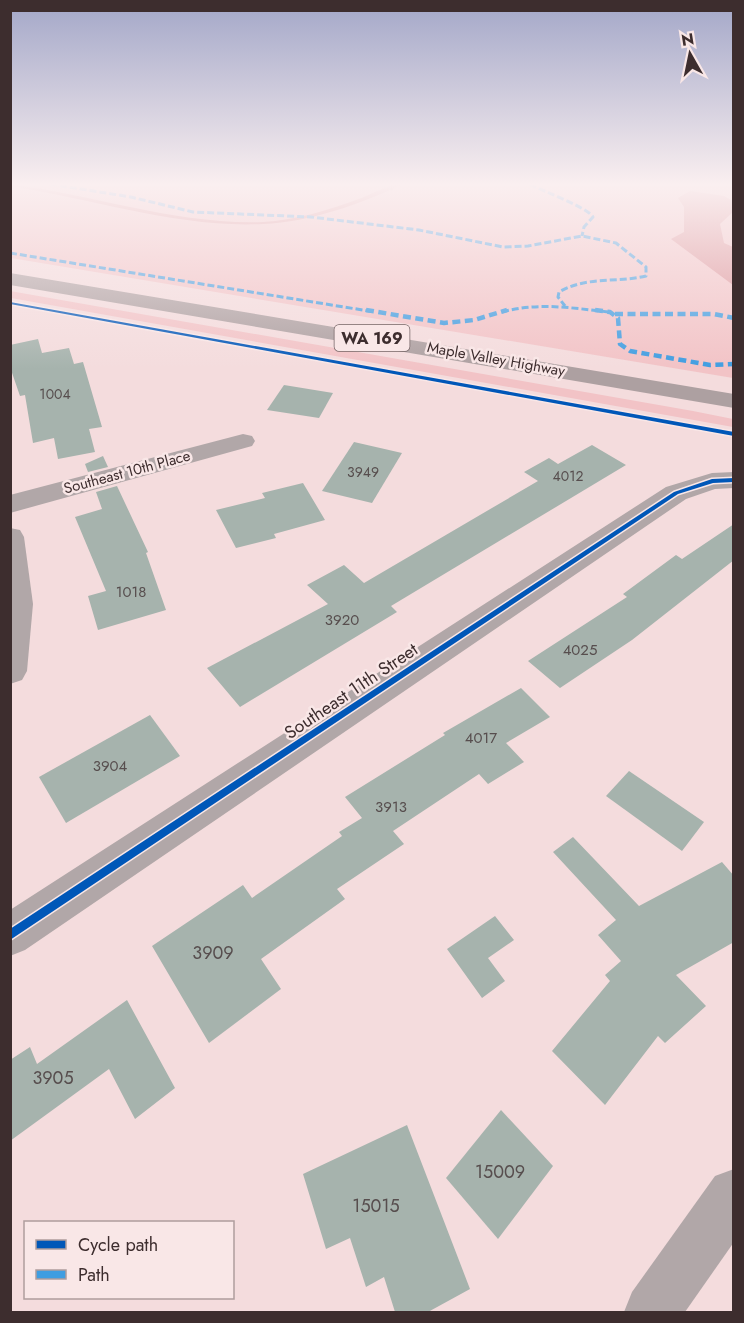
<svg xmlns="http://www.w3.org/2000/svg" width="744" height="1323" font-family="Jost,sans-serif">
<rect width="100%" height="100%" fill="#f4dcdd"/>
<g fill="#f2c3c6">
<polygon points="10,184 733,184 733,378 11,258"/>
<polygon points="10,291 693,411 733,419 733,427 11,298"/>
</g>
<polygon fill="#dc9399" points="690,191 724,196 733,201 733,212 720,224 724,243 733,247 733,285 671,239 684,232 684,207 678,198"/>
<g fill="none" stroke-linecap="round" stroke-linejoin="round">
<path fill="#dc9399" fill-rule="evenodd" d="M10,184C95,195 177,225 263,222C295,220 326,211 356,200C371,195 387,184 403,184C360,204 311,222 263,224C178,228 94,199 10,186Z"/>
</g>
<g fill="#a6b3ad">
<polygon points="38,339 42,353 69,348 74,364 83,362 102,427 89,429 95,452 58,459 54,438 33,443 25,395 20,396 10,367 10,345"/>
<polygon points="284,385 333,393 319,418 267,410"/>
<polygon points="354,442 402,453 372,503 322,491"/>
<polygon points="592,445 626,465 391,606 397,612 240,707 207,668 328,604 307,585 344,565 364,583 538,481 524,472 549,458 558,464"/>
<polygon points="103,456 108,467 88,472 85,464"/>
<polygon points="303,483 325,520 274,534 276,538 236,548 216,510 265,498 262,493"/>
<polygon points="117,486 148,552 146,553 166,610 98,630 88,596 106,591 75,517 102,509 96,492"/>
<polygon points="734,524 734,560 632,640 560,688 528,661 627,597 623,594 676,555 682,559"/>
<polygon points="521,688 550,717 506,743 524,762 488,784 479,774 393,831 404,844 337,889 345,899 261,959 281,989 209,1043 152,946 243,885 252,898 342,836 339,832 362,818 345,797 445,735 443,733"/>
<polygon points="150,715 180,756 66,823 39,777"/>
<polygon points="629,771 704,822 682,851 606,796"/>
<polygon points="573,837 639,906 722,862 734,876 734,942 676,975 706,1006 665,1043 658,1036 605,1105 552,1051 610,981 605,975 621,961 598,935 616,920 553,852"/>
<polygon points="495,916 514,940 488,958 505,981 482,998 447,949"/>
<polygon points="127,1000 175,1088 135,1119 109,1069 10,1141 10,1060 30,1047 37,1064"/>
<polygon points="501,1110 553,1166 498,1239 446,1178"/>
<polygon points="407,1125 470,1289 428,1312 395,1312 384,1277 366,1287 350,1238 326,1249 303,1174"/>
</g>
<g fill="none" stroke-linecap="round" stroke-linejoin="round">
<polyline stroke="#b2a6a7" stroke-width="2" stroke-dasharray="1.5 2" stroke-linecap="butt" points="378,185 393,190"/>
<g fill="#b1a7a8" fill-rule="evenodd">
<polygon points="243,434 252,436 255,441 252,446 10,513 10,495"/>
<polygon points="734,472 734,488 715,489 686,499 25,950 10,956 10,910 666,487 712,473"/>
<polygon points="10,528 20,530 24,537 33,604 27,671 22,680 10,684"/>
<polygon points="734,1169 734,1242 685,1312 624,1312 632,1292 715,1176"/>
</g>
<polygon fill="#ada0a1" fill-rule="evenodd" points="10,273 734,394 734,408 10,285"/>
<g stroke="#3f9de1" stroke-width="3" stroke-dasharray="7 3" stroke-linecap="butt">
<path d="M50,184L131,197L193,212L311,217L419,230L503,247L528,246L582,236L616,243L646,267V276C617,283 586,276 559,292L558,297L565,306"/>
<path d="M530,184C544,192 587,207 593,217L584,227L582,236"/>
<polyline points="10,253 375,312"/>
<path d="M502,312C538,302 572,308 609,312"/>
</g>
<g stroke="#3f9de1" stroke-width="4.5" stroke-dasharray="8 4.5" stroke-linecap="butt">
<polyline points="366,310 444,323 474,320 507,310"/>
<polyline points="595,310 610,312 618,318 620,344 630,351 710,365 734,364"/>
<polyline points="615,314 714,314 734,318"/>
</g>
<defs>
<g id="cycleway">
<polygon points="10,302 734,432 734,436 10,304"/>
<polygon points="734,478 734,482 713,483 678,494 10,940 10,929 674,492 712,479"/>
</g>
</defs>
<use href="#cycleway" stroke="#f9e7e7" stroke-width="3"/>
<use href="#cycleway" fill="#0057b8" fill-rule="evenodd"/>
</g>
<linearGradient id="sky" x2="0" y2="1"><stop stop-color="#a3a7c8"/><stop offset="0.5" stop-color="#faeff0"/><stop offset="1" stop-color="#faeff0" stop-opacity="0"/></linearGradient>
<rect width="744" height="369" fill="url(#sky)"/>
<g text-anchor="middle" dominant-baseline="central" stroke-width="5" stroke-linejoin="round" paint-order="stroke">
<g font-size="14" fill="#574e4e">
<text x="55" y="394">1004</text>
<text x="363" y="472">3949</text>
<text x="568" y="476">4012</text>
</g>
<g font-size="15" fill="#3d2d2e" stroke="#f9e7e7">
<text transform="translate(496 359) rotate(10)">Maple Valley Highway</text>
<text transform="translate(127 472) rotate(-15)">Southeast 10th Place</text>
</g>
<g font-size="15" fill="#574e4e">
<text x="131" y="592">1018</text>
<text x="342" y="620">3920</text>
<text x="580" y="650">4025</text>
<text x="481" y="738">4017</text>
<text x="110" y="766">3904</text>
<text x="391" y="807">3913</text>
</g>
<rect fill="#f9e7e7" stroke="#756566" stroke-width="1.5" x="334.5" y="325" width="75" height="26" rx="4.5"/>
<g font-size="16" font-weight="bold" fill="#3d2d2e">
<text x="372" y="338">WA 169</text>
</g>
<g font-size="18" fill="#3d2d2e" stroke="#f9e7e7">
<text transform="translate(351 691) rotate(-34)">Southeast 11th Street</text>
</g>
<g font-size="18" fill="#574e4e">
<text x="213" y="953">3909</text>
<text x="53" y="1078">3905</text>
<text x="500" y="1172">15009</text>
<text x="376" y="1206">15015</text>
</g>
</g>
<rect width="744" height="1323" fill="none" stroke="#3d2d2e" stroke-width="24"/>
<rect x="24" y="1221" width="210" height="78" fill="#f9e7e7" stroke="#ae9d9d" stroke-width="1.5"/>
<rect x="36" y="1240" width="30" height="9" fill="#0057b8" stroke="#ae9d9d" stroke-width="1.5"/>
<text x="78" y="1251" font-size="18" fill="#3d2d2e">Cycle path</text>
<rect x="36" y="1270" width="30" height="9" fill="#3f9de1" stroke="#ae9d9d" stroke-width="1.5"/>
<text x="78" y="1281" font-size="18" fill="#3d2d2e">Path</text>
<g transform="translate(690 54) rotate(351)" stroke="#f9e7e7" stroke-width="4.5" paint-order="stroke">
<path d="M0-4.5L10 22L0 15L-10 22Z" fill="#3d2d2e"/>
<text y="-9" font-size="16" font-weight="bold" text-anchor="middle" fill="#3d2d2e">N</text>
</g>
</svg>
